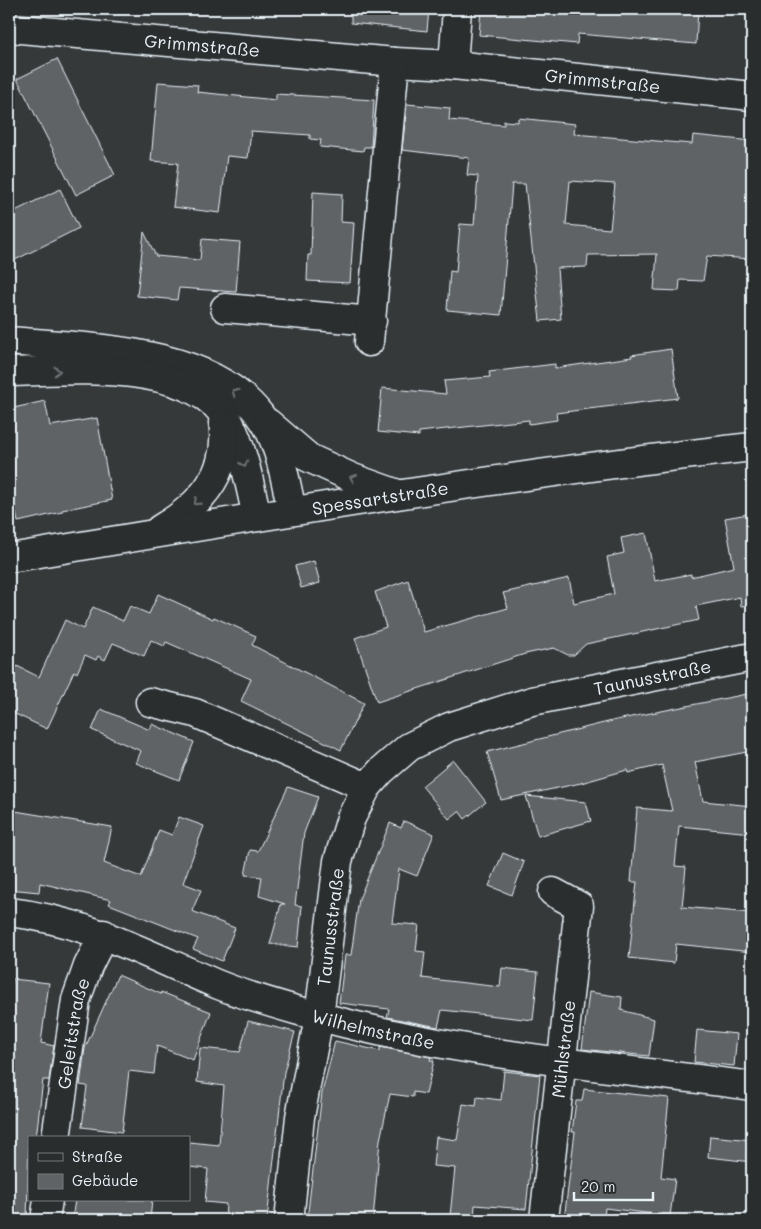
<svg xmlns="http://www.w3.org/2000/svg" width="761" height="1229" font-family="Mali,sans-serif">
<rect width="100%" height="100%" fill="#35393a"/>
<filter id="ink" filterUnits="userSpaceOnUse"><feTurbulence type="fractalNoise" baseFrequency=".02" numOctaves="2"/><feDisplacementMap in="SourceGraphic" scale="10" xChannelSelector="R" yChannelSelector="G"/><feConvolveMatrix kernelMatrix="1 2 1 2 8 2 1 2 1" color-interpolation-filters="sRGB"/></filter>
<g filter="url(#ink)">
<g fill="#5f6365" stroke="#e8f1f8" fill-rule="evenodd">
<polygon points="351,9 429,9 427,31 351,23"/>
<polygon points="481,9 698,9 696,44 578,34 577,44 479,35"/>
<polygon points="57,59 115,175 76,195 17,79"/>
<polygon points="158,82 198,85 197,92 276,100 276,94 374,100 371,147 364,147 363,151 320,147 321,140 310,139 310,135 251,131 248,158 227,156 220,213 173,207 178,163 151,161"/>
<path d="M407,104L450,108L449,120L504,125V121L518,122V118L575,124L574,134L692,144L693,135L752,141V259L707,256L703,281L680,280L679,291L654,290L657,254L588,255L587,267L557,268L561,319L540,321L525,184H512L501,315L447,310L450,271L456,272L460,224L474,225L478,176L467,175L469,158L402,150ZM570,181L615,184L610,229L566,225Z"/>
<polygon points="60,189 79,228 9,263 9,214"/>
<polygon points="313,192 342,194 341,222 354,223 350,283 307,281 308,255 311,255"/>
<polygon points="144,232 156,256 200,260 202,239 240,242 236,292 179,288 177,300 137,296"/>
<polygon points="671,349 678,398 556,413 557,420 529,424 529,420 419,432 419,436 378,432 382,388 446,394 444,381 490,377 489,372 555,364 555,368 632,357 631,355"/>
<polygon points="45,401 50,426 97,418 112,500 62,510 62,512 18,522 9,480 9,409"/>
<polygon points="748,514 752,536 752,605 741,606 740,597 696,606 699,620 586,644 574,655 568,655 554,648 525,654 377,702 355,638 386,627 375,592 408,580 424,632 508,608 503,593 569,578 574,603 614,594 607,557 624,553 621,538 646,533 655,581 691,574 691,577 734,567 725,518"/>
<polygon points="314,561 320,583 301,588 295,566"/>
<polygon points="158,594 213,619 214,617 256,636 252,645 364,703 341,750 241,701 251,679 166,642 164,646 151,640 144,656 113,643 105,660 98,656 96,660 85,655 77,673 74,671 47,729 9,711 9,683 17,666 39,677 65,620 83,629 93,607 123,621 130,606 149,614"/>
<polygon points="752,693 752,751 695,762 703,801 752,806 752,833 679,826 675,866 686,867 682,907 752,913 752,952 676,944 674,963 629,958 637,882 631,882 637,808 672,811 662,765 628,773 627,770 581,783 501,800 487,752 616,720"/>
<polygon points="101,709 150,730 152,724 194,742 179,780 136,763 141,751 92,730"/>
<polygon points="453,760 486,802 465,819 459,811 449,819 422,786"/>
<polygon points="288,787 318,797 304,833 295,905 302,906 298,947 270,944 281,904 285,904 259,896 262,877 245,875 250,850 258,851"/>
<polygon points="526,796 586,802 591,821 538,836"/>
<polygon points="9,810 112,827 104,863 141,877 159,830 172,835 179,817 204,826 183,883 201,890 192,911 235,928 222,961 193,949 198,939 109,904 111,900 40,883 39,892 9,889"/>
<polygon points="404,821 434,834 417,876 399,869 392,923 419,925 416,951 425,952 422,978 500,987 502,968 538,972 533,1020 442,1010 438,1027 387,1017 389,1009 339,1003 345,955 351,955 359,899 390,823 401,828"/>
<polygon points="503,853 524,862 512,895 489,886"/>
<polygon points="118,975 161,994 161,992 211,1012 193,1060 157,1046 154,1074 129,1071 122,1132 82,1127 87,1086 80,1085 85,1048"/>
<polygon points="12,979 49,983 41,1043 54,1046 49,1080 43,1080 36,1138 29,1138 27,1220 9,1220 9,984 12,984"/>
<polygon points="589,992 622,997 621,1010 654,1019 649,1056 582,1049"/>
<polygon points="248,1021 295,1032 284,1072 267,1220 225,1220 226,1204 205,1202 208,1169 189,1167 189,1142 219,1145 224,1086 197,1082 200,1048 240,1052"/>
<polygon points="697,1030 737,1034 734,1066 694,1062"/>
<polygon points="335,1041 380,1051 380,1047 431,1057 430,1060 434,1061 426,1094 413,1092 413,1097 390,1094 380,1140 373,1220 307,1220 322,1093"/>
<polygon points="504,1071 540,1075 526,1209 475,1205 474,1219 450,1216 455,1168 433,1166 436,1137 457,1140 463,1104 476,1106 477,1097 501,1100"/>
<polygon points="584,1089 669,1098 661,1177 675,1179 670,1216 605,1208 604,1217 599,1217 599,1220 564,1220 575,1132 572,1132 576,1101 582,1101"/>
<polygon points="710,1136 752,1140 752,1162 708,1157"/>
<polygon points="75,1200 152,1200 150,1220 72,1220"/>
</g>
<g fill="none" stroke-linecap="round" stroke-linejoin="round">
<defs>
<g id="street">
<path id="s1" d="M9,28L395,62L453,65L752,96"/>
<polyline points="453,65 457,9"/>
<polyline points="225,308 372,321"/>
<polyline points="369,342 395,62"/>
<polyline points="150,702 195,713 367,787"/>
<path id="s2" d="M9,912C85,920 150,956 219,985C246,996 275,1004 303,1012C449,1054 602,1066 752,1086"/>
<path id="s3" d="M56,1138L76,1000L88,966L104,934"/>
<polyline points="45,1220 48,1200"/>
<path id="s4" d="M289,1220L300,1117L319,1017L338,861L351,818L367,787L381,771L409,747L449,727L532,701L752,657"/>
<path id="s5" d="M544,1220L579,906L553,892"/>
</g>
<g id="secondary">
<path d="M9,341C88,348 207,347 260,415C280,441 285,480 292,511"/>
<path d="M9,372C71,371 192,358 229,422C244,451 250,486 257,517"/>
<polyline points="268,423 309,458 353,478 395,493"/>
<path d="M160,529C201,505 231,472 223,422"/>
<path id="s6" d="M9,558C256,517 503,475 752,447"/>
</g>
</defs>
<use href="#street" stroke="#e8f1f8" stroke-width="31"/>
<use href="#secondary" stroke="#e8f1f8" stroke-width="31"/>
<use href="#street" stroke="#2a2d2e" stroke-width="28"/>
<use href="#secondary" stroke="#2a2d2e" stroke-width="28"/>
</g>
<defs><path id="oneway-chevron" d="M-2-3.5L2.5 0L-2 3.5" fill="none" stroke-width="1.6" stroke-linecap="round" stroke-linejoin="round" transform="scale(1.25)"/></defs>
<g stroke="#6c7275">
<use href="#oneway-chevron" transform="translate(57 371) rotate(-1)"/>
<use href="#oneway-chevron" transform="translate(235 392) rotate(-143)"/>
<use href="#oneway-chevron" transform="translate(244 464) rotate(73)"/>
<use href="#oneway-chevron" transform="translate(353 478) rotate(-158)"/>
<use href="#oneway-chevron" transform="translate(197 502) rotate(137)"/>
</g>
</g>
<g text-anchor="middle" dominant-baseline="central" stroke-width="5" stroke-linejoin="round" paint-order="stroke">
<g font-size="18" fill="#e8f1f8" stroke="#2a2d2e">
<text stroke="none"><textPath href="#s1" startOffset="194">Grimmstraße</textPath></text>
<text stroke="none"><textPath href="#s1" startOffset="596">Grimmstraße</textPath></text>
<text stroke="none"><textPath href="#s6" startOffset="376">Spessartstraße</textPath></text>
<text stroke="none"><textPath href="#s4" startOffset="755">Taunusstraße</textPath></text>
<text stroke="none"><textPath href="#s4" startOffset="296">Taunusstraße</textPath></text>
<text stroke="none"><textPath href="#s2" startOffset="384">Wilhelmstraße</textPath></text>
<text stroke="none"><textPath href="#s3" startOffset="106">Geleitstraße</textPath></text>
<text stroke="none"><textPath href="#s5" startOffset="172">Mühlstraße</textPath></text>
</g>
</g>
<rect width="761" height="1229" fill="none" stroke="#2a2d2e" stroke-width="30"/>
<rect x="15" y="15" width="731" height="1199" fill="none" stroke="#e8f1f8" stroke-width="2" filter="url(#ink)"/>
<rect x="28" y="1136" width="162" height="65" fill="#2a2d2e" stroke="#767b7f"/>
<rect x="38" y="1153" width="25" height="8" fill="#2a2d2e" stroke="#767b7f"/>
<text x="72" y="1162" font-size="15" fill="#e8f1f8">Straße</text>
<rect x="38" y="1174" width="25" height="15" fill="#5f6365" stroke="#767b7f"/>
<text x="72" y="1186" font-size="15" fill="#e8f1f8">Gebäude</text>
<path d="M574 1192v8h79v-8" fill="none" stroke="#e8f1f8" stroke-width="2.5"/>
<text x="581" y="1192" font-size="15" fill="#e8f1f8" stroke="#2a2d2e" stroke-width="4" paint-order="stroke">20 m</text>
</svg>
